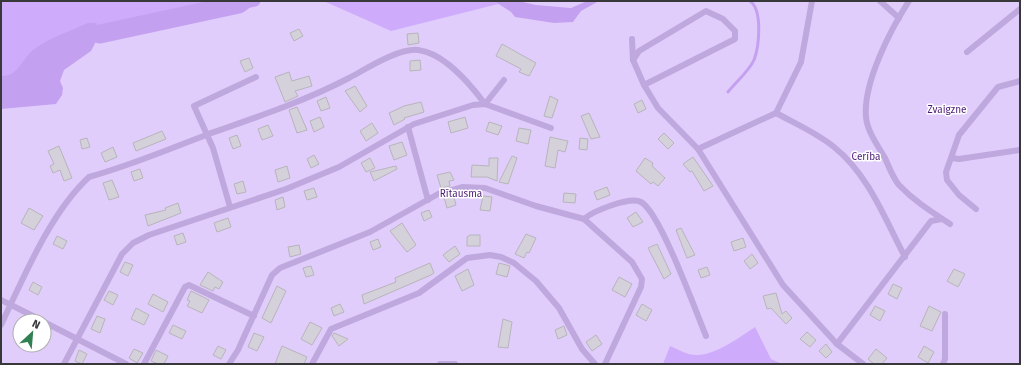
<svg xmlns="http://www.w3.org/2000/svg" width="1021" height="365" font-family="'Fira Sans',sans-serif">
<rect width="100%" height="100%" fill="#f5f2fa"/>
<path fill="#e1cdfc" fill-rule="evenodd" d="M221,1H323L380,26L470,1H1020V364H1V109L94,29ZM20,321H44V345H20Z"/>
<g fill="#ceabfb">
<polygon points="1,1 221,1 94,29 1,109"/>
<polygon points="323,1 510,1 391,31"/>
<path d="M755,327L771,359L782,364H663L670,346C679,350 687,355 697,355C716,355 740,337 755,327Z"/>
</g>
<g fill="#c4a1f0">
<polygon points="497,1 518,1 536,5 571,8 587,1 599,1 581,11 573,22 554,23 515,17 511,12 497,3"/>
<path d="M88,23H96L100,34L91,51L64,70L60,81L63,88L62,95L56,104L1,109V76C18,77 22,59 33,50C49,38 70,31 88,23Z"/>
</g>
<g fill="none" stroke-linecap="round" stroke-linejoin="round">
<path stroke="#c4a1f0" stroke-width="3" d="M728,92C736,82 749,71 754,60C759,47 763,10 750,1"/>
<polyline stroke="#c4a1f0" stroke-width="11" points="239,4 255,1"/>
<polyline stroke="#c4a1f0" stroke-width="19" points="100,34 239,4 243,1"/>
</g>
<g fill="#d5d1da" stroke="#b7b4bc">
<polygon points="299,29 303,36 294,41 290,33"/>
<polygon points="418,33 419,43 408,45 407,34"/>
<polygon points="502,44 536,63 529,76 519,72 521,69 496,56"/>
<polygon points="249,58 253,68 245,72 240,61"/>
<polygon points="420,60 421,70 410,71 410,61"/>
<polygon points="289,72 292,81 309,76 312,86 295,91 298,96 285,102 275,77"/>
<polygon points="355,86 367,106 360,112 345,91"/>
<polygon points="550,96 558,100 552,118 544,116"/>
<polygon points="326,97 330,108 321,111 317,101"/>
<polygon points="642,100 646,109 638,113 634,104"/>
<polygon points="421,102 424,112 404,118 405,119 394,125 389,113 404,106"/>
<polygon points="297,107 307,130 297,133 289,110"/>
<polygon points="589,113 600,137 591,139 581,116"/>
<polygon points="320,117 324,127 314,132 310,121"/>
<polygon points="465,117 468,128 451,133 448,122"/>
<polygon points="489,122 502,126 498,135 486,131"/>
<polygon points="372,123 378,133 366,141 360,131"/>
<polygon points="268,125 273,136 262,140 258,129"/>
<polygon points="519,128 531,130 528,144 516,141"/>
<polygon points="162,131 166,139 136,151 133,143"/>
<polygon points="664,133 674,143 668,149 658,139"/>
<polygon points="237,135 241,146 233,149 229,138"/>
<polygon points="550,137 568,141 565,152 558,150 555,168 545,166"/>
<polygon points="87,138 90,147 82,149 80,140"/>
<polygon points="580,138 588,139 587,150 579,149"/>
<polygon points="402,142 407,155 394,160 389,146"/>
<polygon points="59,146 72,178 64,181 60,170 53,173 50,166 54,164 48,151"/>
<polygon points="113,147 117,157 105,162 101,153"/>
<polygon points="314,155 319,164 311,168 307,159"/>
<polygon points="512,156 517,158 508,184 499,182"/>
<polygon points="693,157 713,186 704,191 692,171 690,172 683,164"/>
<polygon points="370,158 375,168 366,172 361,163"/>
<polygon points="489,158 498,158 497,181 487,177 471,177 472,165 489,166"/>
<polygon points="645,158 653,163 652,166 665,178 658,186 653,182 651,184 636,171"/>
<polygon points="287,166 290,178 278,182 275,170"/>
<polygon points="396,166 397,169 374,181 370,172"/>
<polygon points="140,169 143,178 134,181 131,172"/>
<polygon points="450,172 454,180 449,181 450,186 441,188 437,175"/>
<polygon points="112,180 119,197 109,200 103,183"/>
<polygon points="243,181 246,192 237,194 234,184"/>
<polygon points="607,187 610,195 597,200 594,192"/>
<polygon points="314,188 317,197 307,200 304,191"/>
<polygon points="564,193 576,194 575,203 563,202"/>
<polygon points="453,194 456,205 447,208 444,197"/>
<polygon points="483,196 492,197 490,211 480,210"/>
<polygon points="283,197 285,207 277,210 275,200"/>
<polygon points="178,203 181,213 148,226 145,215 166,210 165,208"/>
<polygon points="29,208 43,216 34,230 21,223"/>
<polygon points="429,210 432,217 424,221 421,213"/>
<polygon points="636,212 643,222 633,227 627,218"/>
<polygon points="228,218 231,227 217,232 214,223"/>
<polygon points="402,223 416,245 407,252 390,231"/>
<polygon points="681,228 695,255 687,258 676,230"/>
<polygon points="183,233 186,242 177,245 174,236"/>
<polygon points="526,234 536,238 529,253 527,252 524,258 515,254"/>
<polygon points="470,235 480,235 480,246 467,246 467,237"/>
<polygon points="57,236 67,241 63,249 53,244"/>
<polygon points="743,238 746,247 734,251 731,242"/>
<polygon points="378,239 381,247 373,250 370,242"/>
<polygon points="657,244 671,274 664,279 648,248"/>
<polygon points="299,245 301,254 290,257 288,247"/>
<polygon points="455,246 460,254 449,262 443,255"/>
<polygon points="752,254 758,263 750,269 744,261"/>
<polygon points="125,262 133,265 128,276 120,272"/>
<polygon points="430,263 434,273 431,275 364,304 362,295 396,282 395,278"/>
<polygon points="499,263 510,266 507,277 496,274"/>
<polygon points="311,266 314,275 306,277 303,268"/>
<polygon points="707,267 710,275 701,278 698,270"/>
<polygon points="468,269 474,285 462,291 455,276"/>
<polygon points="954,269 965,274 958,287 947,281"/>
<polygon points="208,272 223,282 219,289 215,287 213,291 200,285"/>
<polygon points="619,277 632,284 625,297 612,290"/>
<polygon points="33,282 42,287 38,295 29,290"/>
<polygon points="893,284 902,288 897,299 888,294"/>
<polygon points="277,286 286,291 271,323 262,318"/>
<polygon points="109,291 118,295 113,305 104,300"/>
<polygon points="191,291 209,300 202,313 187,306 190,301 187,300"/>
<polygon points="776,293 782,314 786,311 792,318 786,324 771,308 767,309 763,296"/>
<polygon points="153,294 168,302 163,312 148,304"/>
<polygon points="340,304 344,312 334,316 331,308"/>
<polygon points="642,304 652,310 646,321 636,315"/>
<polygon points="875,306 885,311 880,321 870,315"/>
<polygon points="929,306 941,312 932,331 920,326"/>
<polygon points="136,308 149,315 144,325 131,319"/>
<polygon points="97,316 105,319 100,333 91,329"/>
<polygon points="503,319 512,322 508,348 498,347"/>
<polygon points="310,322 322,328 312,345 301,339"/>
<polygon points="173,325 186,331 182,339 169,333"/>
<polygon points="564,326 567,335 558,339 555,330"/>
<polygon points="807,332 816,340 810,347 800,339"/>
<polygon points="254,333 264,337 257,351 248,347"/>
<polygon points="334,333 348,339 339,346 332,336"/>
<polygon points="596,335 602,344 592,351 586,342"/>
<polygon points="826,344 832,352 826,358 819,351"/>
<polygon points="218,346 226,350 221,359 213,355"/>
<polygon points="282,346 307,357 304,364 275,364"/>
<polygon points="924,346 934,352 928,363 918,357"/>
<polygon points="134,349 143,353 137,363 129,358"/>
<polygon points="876,349 887,358 882,364 874,364 868,359"/>
<polygon points="79,350 87,354 82,364 75,361"/>
<polygon points="156,350 168,356 164,364 158,364 151,361"/>
</g>
<g fill="none" stroke-linecap="round" stroke-linejoin="round">
<g stroke="#bfa8dd" stroke-width="6">
<polyline points="880,1 899,18"/>
<path d="M909,1C891,29 863,82 866,117C867,131 878,146 885,158C889,167 893,178 899,185C914,201 932,212 950,224"/>
<polyline points="632,39 633,60 644,85 658,108 698,149 783,285 837,344 863,364"/>
<polyline points="967,52 1020,9"/>
<polyline points="633,60 639,51 706,11 723,19 735,31 735,39 644,85"/>
<path d="M776,113C796,124 817,133 834,147C868,174 885,219 905,257"/>
<polyline points="408,127 428,200"/>
<polyline points="698,149 776,113 801,62 812,1"/>
<polyline points="952,158 959,159 1020,150"/>
<polyline points="230,207 213,148 194,106 256,77"/>
<polyline points="976,209 959,195 947,180 946,172 959,135 998,87 1020,81"/>
<path d="M584,219C593,211 630,196 641,202C660,212 696,312 706,336"/>
<polyline points="1,300 43,321"/>
<polyline points="44,322 126,364"/>
<path d="M1,325C24,277 50,213 89,177C129,166 167,150 206,135C254,118 303,102 349,78C366,69 398,48 418,50C444,53 471,85 485,104L504,80"/>
<polyline points="837,344 931,221 942,219"/>
<polyline points="64,364 122,254 133,243 149,235 286,189 339,167 414,124 473,105 485,104 551,128"/>
<polyline points="144,364 185,287 189,285 254,316"/>
<polyline points="229,364 238,350 272,275 280,268 370,232 438,194 463,187 485,188 536,206 584,219 632,262 642,279 641,287 605,364"/>
<polyline points="312,364 331,329 419,293 467,258 490,255 501,257 514,263 536,281 559,308 582,349 595,364"/>
<polyline points="440,364 455,364"/>
<polyline points="943,364 945,359 945,314"/>
</g>
</g>
<g text-anchor="middle" dominant-baseline="central" stroke-width="3" stroke-linejoin="round" paint-order="stroke">
<g font-size="10" fill="#4c1b76" stroke="#fff">
<text x="947" y="110">Zvaigzne</text>
<text x="866" y="157">Cerība</text>
<text x="461" y="194">Rītausma</text>
</g>
</g>
<rect width="1021" height="365" fill="none" stroke="#38373a" stroke-width="4"/>
<g transform="translate(32 333) rotate(26)"><circle r="19" fill="#ffffff" stroke="#afafb0"/>
<path d="M0-3L7 15L0 10L-7 15Z" fill="#318051"/>
<text y="-6" font-size="11" font-weight="bold" text-anchor="middle" fill="#38373a">N</text>
</g>
</svg>
